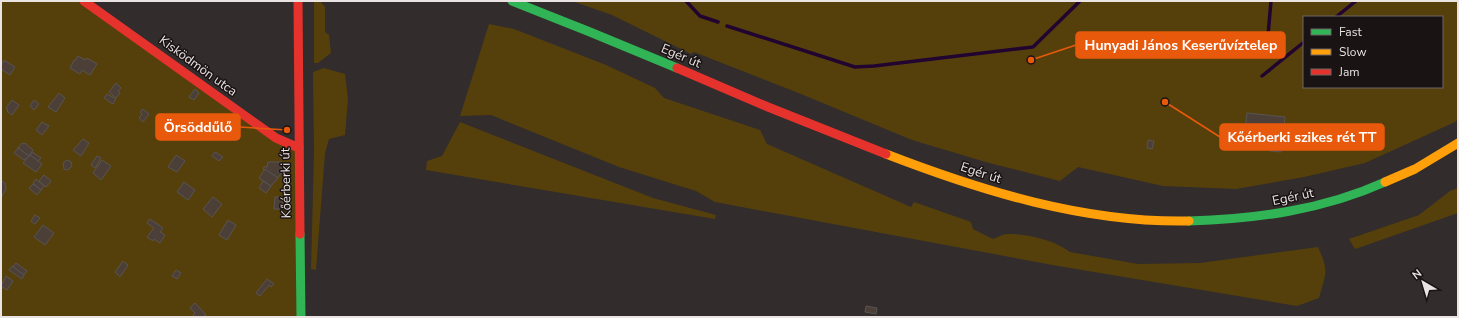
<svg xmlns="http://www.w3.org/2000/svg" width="1459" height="318" font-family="'Nunito Sans',sans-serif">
<rect width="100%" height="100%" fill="#322c2c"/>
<g fill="#55400b" fill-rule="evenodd">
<polygon points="1,1 84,1 299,148 301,317 1,317"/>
<polygon points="314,1 320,1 325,7 325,32 329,35 331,53 318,63 314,63"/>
<path d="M572,1H1458V119L1455,122L1365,163L1304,177L1236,189L1163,186L1078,167L1060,181L989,163L912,140L801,94L694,52L691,54L612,15ZM1304,17H1442V87H1304Z"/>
<path d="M489,24L514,29L606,65L655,88L664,98L760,130L767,144L911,207L914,202L971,222L973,229L993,239C998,237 1003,234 1008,234C1028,234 1054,240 1070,252L1138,264L1200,263L1318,247C1329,271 1326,273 1319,298L1297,306L1058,266L715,202L696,191L619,167L491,115L460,116Z"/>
<polygon points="324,68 345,74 348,99 345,135 329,139 325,153 316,270 311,269 314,152 313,72"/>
<polygon points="460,122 653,198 716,215 715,219 426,170 427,161 442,156"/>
<polygon points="1458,188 1458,213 1361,247 1355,249 1349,239 1419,215 1450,191"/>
</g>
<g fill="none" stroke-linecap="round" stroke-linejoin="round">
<g stroke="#220430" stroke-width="3.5">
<polyline points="686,1 700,16 718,22"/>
<polyline points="1336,17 1356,1"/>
<polyline points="727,26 855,67 874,66 1033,47 1080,1"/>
<polyline points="1267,47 1271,1"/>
<polyline points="1262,76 1304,42"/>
</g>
</g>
<g fill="#4c3f38" stroke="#585453">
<polygon points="78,56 85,60 87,58 97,64 90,75 82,70 80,74 70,68 74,60 75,61"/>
<polygon points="4,60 15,67 10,75 1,69 1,65"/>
<polygon points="116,83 121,88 118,91 120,93 116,98 109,92"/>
<polygon points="195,89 199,93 194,100 189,97"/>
<polygon points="59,93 65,98 56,112 48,107"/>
<polygon points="107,94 116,99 113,104 104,98"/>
<polygon points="12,100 19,105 12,115 7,111 8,110 6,108"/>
<polygon points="34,100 39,104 34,110 30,106"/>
<polygon points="143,109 149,114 143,122 139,118 142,114 140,112"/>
<polygon points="1247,113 1285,117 1283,136 1245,132"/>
<polygon points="42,122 49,126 42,135 36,130"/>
<polygon points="83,139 89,143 81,156 73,150"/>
<polygon points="1148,140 1154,141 1152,149 1147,148"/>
<polygon points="1271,140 1282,141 1281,152 1270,151"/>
<polygon points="22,143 24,144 25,143 33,150 29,156 18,148"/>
<polygon points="18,148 29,156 24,160 14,153"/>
<polygon points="32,152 41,158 38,161 30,155"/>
<polygon points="215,152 223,157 219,161 212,156"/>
<polygon points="30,155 42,164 36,172 23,163"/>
<polygon points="176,155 185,161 177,172 168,167"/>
<polygon points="97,156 101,158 95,168 91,165"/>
<polygon points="67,160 71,162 72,166 68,170 64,169 63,163"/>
<polygon points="102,160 111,166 101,180 93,173"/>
<polygon points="268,162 282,162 282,172 278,178 263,169 264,167 267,167"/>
<polygon points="265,169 278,178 271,186 259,178"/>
<polygon points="44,175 51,181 46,187 39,181"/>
<polygon points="36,179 44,186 41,190 33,183"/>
<polygon points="1,181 5,183 6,189 1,198"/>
<polygon points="263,181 271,186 266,193 259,188"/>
<polygon points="184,182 195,190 188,200 177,192"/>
<polygon points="33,184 41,190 37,195 29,188"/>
<polygon points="213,197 222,204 212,217 203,209"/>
<polygon points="275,197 282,197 282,209 274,209"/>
<polygon points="35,215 40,218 35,224 31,221"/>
<polygon points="150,219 163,228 160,232 165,235 160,243 154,239 153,241 147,237 154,228 147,223"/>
<polygon points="228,220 236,225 227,240 219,235"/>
<polygon points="43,225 54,233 45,245 34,237"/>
<polygon points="123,261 128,265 120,277 115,272"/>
<polygon points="16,263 27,271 24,275 13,267"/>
<polygon points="12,266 24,275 22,279 9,270"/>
<polygon points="176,270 181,273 177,279 172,276"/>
<polygon points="6,276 13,281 7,290 1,286"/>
<polygon points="267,279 274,284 271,287 269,285 260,296 256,293"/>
<polygon points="195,303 206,315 203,317 195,317 193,315 195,313 190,308"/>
<polygon points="866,306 877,308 876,314 865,312"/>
</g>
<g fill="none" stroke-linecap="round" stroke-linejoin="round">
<g stroke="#30b455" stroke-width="9">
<polyline points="512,1 590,32 677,68"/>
<path d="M1189,221C1256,219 1323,210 1385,182"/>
<polyline points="300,234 301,317"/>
</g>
<g stroke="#ff9f0a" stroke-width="9">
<path d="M886,154C982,191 1084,223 1189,221"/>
<polyline points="1385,182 1415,169 1458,143"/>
</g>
<g stroke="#e5322d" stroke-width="9">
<polyline points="84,1 276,138 299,148"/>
<polyline points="298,1 300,234"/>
<polyline points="677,68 768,107 886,154"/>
</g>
</g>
<g text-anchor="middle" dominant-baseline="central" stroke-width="3" stroke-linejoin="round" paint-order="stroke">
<g font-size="13" fill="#ebe2e2" stroke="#191313">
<text transform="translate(681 56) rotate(23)">Egér út</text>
<text transform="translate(198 66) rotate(36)">Kisködmön utca</text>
<text transform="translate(981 173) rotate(18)">Egér út</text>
<text transform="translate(286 183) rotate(-91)">Kőérberki út</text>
<text transform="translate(1293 197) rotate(-12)">Egér út</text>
</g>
</g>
<path fill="none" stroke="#e8590c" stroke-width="1.5" d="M1031 60L1076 45M287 130L240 127M1165 102L1220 137"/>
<g fill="#e8590c" stroke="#191313" stroke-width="1.5">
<circle cx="1031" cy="60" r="4"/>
<circle cx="287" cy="130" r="4"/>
<circle cx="1165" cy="102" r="4"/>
</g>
<g fill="#e8590c" stroke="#e8590c" stroke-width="1.5">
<rect x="1076" y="32" width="209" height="26" rx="4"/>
<rect x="156" y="114" width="84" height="26" rx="4"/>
<rect x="1220" y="124" width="164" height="26" rx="4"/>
</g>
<g font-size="14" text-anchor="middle" font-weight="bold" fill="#fff">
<text x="1181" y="50">Hunyadi János Keserűvíztelep</text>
<text x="198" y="132">Örsöddűlő</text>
<text x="1302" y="142">Kőérberki szikes rét TT</text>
</g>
<rect width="1459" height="318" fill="none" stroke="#ebe2e2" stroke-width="4"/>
<rect x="1303" y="16" width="140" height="72" fill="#191313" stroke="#6d6666"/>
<rect x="1311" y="29" width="20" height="6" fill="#30b455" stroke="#6d6666"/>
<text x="1339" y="36" font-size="12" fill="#ebe2e2">Fast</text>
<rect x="1311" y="49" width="20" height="6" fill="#ff9f0a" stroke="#6d6666"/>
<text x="1339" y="56" font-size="12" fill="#ebe2e2">Slow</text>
<rect x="1311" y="69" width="20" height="6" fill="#e5322d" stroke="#6d6666"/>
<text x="1339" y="76" font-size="12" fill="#ebe2e2">Jam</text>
<g transform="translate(1423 282) rotate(322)" stroke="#191313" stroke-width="3" paint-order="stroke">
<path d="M0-3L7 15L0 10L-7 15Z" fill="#ebe2e2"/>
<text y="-6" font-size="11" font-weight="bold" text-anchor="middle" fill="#ebe2e2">N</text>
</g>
</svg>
